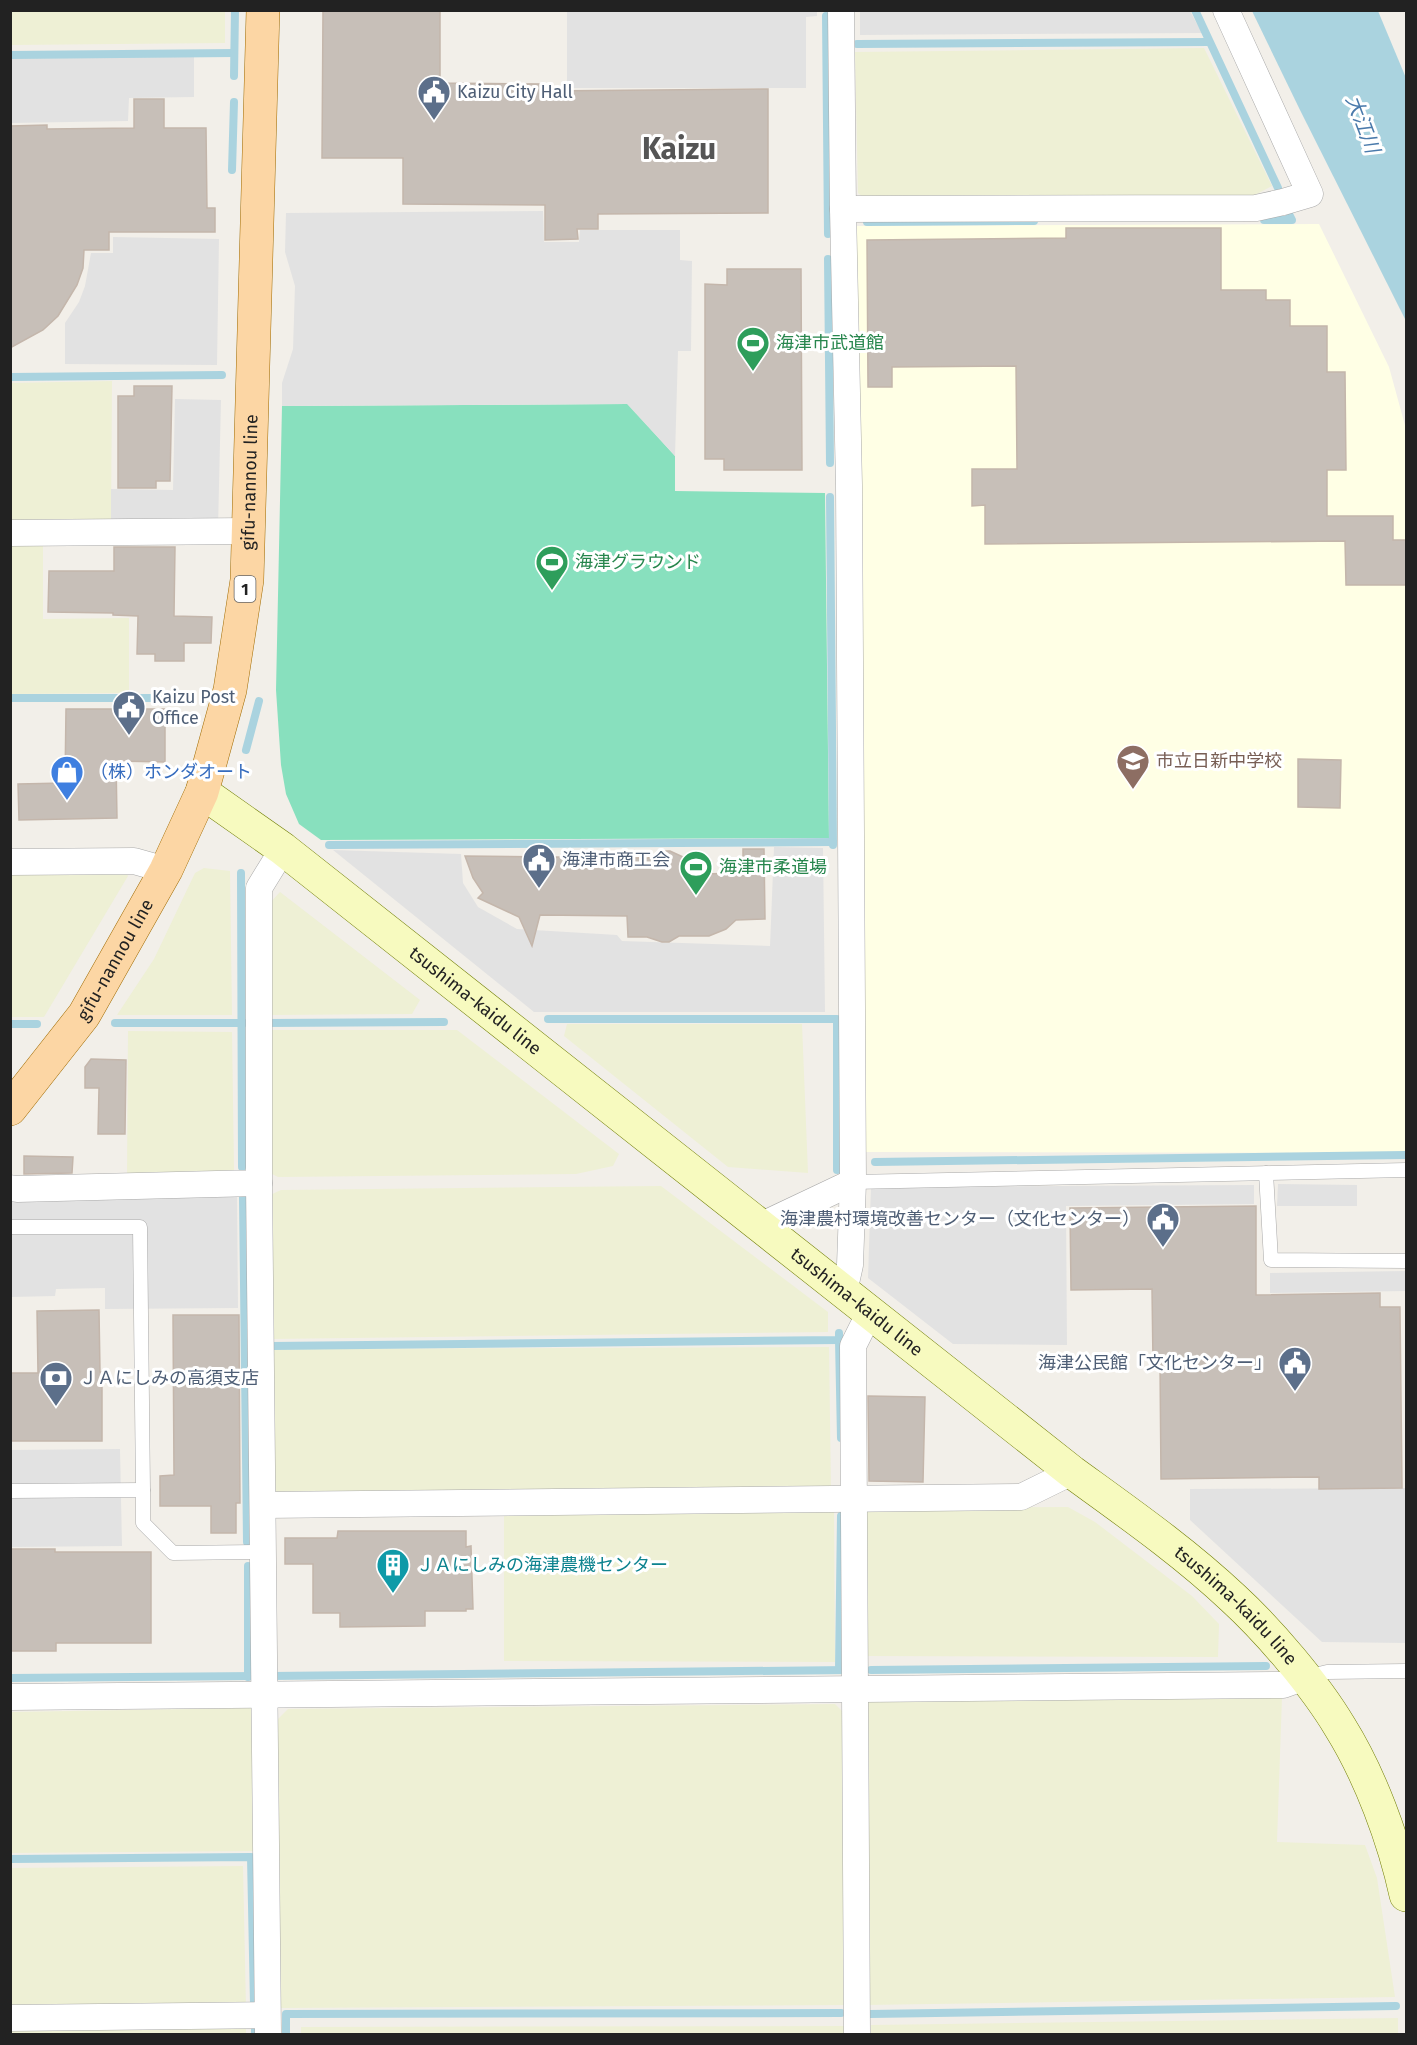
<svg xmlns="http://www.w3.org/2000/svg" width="1417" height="2045" font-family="'Fira Sans','Noto Sans JP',sans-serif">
<rect width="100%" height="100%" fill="#f2efe9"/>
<polygon fill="#ffffe5" points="1319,224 1389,367 1406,429 1406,1153 862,1152 853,226"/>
<g fill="#eef0d5">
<polygon points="10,11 225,11 225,43 11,45"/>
<polygon points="1204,48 1272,186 1251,197 865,199 858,193 855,52"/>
<polygon points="112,381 111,527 11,527 10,383"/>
<polygon points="11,546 43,546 43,619 129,618 129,693 11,694"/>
<polygon points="204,868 230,871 232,1015 117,1015 154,959 195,873"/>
<polygon points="10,870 125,870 128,876 44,1017 11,1017"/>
<polygon points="280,892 420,1000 412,1014 269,1015 270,903"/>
<polygon points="567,1024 802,1024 808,1173 728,1167 564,1036"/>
<polygon points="269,1030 457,1030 619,1154 613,1166 576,1174 278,1177 268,1172"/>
<polygon points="128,1031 232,1032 234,1171 227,1178 127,1177"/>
<polygon points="661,1186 828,1312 828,1332 270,1339 268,1196 281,1190"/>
<polygon points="829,1347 831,1491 277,1495 271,1489 270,1349"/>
<polygon points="1068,1507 1095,1522 1192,1596 1219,1624 1218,1657 866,1656 864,1508"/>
<polygon points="834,1508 835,1662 504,1661 504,1510"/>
<polygon points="1282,1697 1277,1842 1365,1845 1377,1878 1395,1997 864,2005 862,1706 868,1701"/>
<polygon points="835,1704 842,1711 846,2005 277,2008 278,1719 288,1709"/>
<polygon points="252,1708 259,1716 259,1851 11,1853 10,1712"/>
<polygon points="243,1866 246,2009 11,2011 10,1868"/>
<polygon points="1398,2018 1398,2034 871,2034 871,2025"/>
<polygon points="246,2026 246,2034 11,2034 10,2027"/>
<polygon points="844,2026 844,2034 301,2034 301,2027"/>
</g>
<polygon fill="#88e0be" points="628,404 675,456 675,491 825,493 829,838 321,840 299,824 286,794 281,765 276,690 282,406"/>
<g fill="#e2e2e2">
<polygon points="567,11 817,11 817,16 806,17 806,88 567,88"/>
<polygon points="860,11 1190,11 1202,33 860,35"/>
<polygon points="194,56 194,97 129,98 128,121 11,123 11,58"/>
<polygon points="543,211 544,242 579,242 580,230 680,230 680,260 692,261 691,351 678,351 675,456 627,404 282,406 282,383 293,349 295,286 285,252 286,213"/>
<polygon points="113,237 219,239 217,365 65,364 65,323 79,302 85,286 91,253 113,253"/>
<polygon points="175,399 221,400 218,528 111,527 111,489 173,490"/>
<polygon points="774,847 823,848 825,1012 534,1012 333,850 461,854 463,883 478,907 517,929 617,935 622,941 770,946"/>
<polygon points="1278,1184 1357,1185 1357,1206 1277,1206"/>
<polygon points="1254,1185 1254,1204 1066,1206 1067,1345 953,1344 868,1278 871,1187"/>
<polygon points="237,1194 238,1308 105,1309 105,1288 56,1289 55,1296 11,1297 10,1197"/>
<polygon points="1406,1271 1406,1291 1270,1293 1270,1273"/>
<polygon points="120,1449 122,1546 11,1547 10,1450"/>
<polygon points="1406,1488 1406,1643 1322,1642 1190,1520 1190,1489"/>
</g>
<polygon fill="#aad3df" points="1252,11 1378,11 1406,78 1406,321 1300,110"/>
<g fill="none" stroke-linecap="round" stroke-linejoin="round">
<g stroke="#aad3df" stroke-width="8">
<polyline points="1195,10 1278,188"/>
<polyline points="826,16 828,234"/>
<polyline points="857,44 1209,42"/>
<polyline points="10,55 234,53"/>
<polyline points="234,76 235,10"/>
<polyline points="232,170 234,102"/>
<polyline points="1264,220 1292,220 1288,212"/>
<polyline points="867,222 1034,221"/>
<polyline points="828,259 830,463"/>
<polyline points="10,377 222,375"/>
<polyline points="830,497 833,845"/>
<polyline points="10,698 189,698"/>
<polyline points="246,750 259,701"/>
<polyline points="329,845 833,842"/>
<polyline points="241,873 242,1167"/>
<polyline points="548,1019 837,1019 837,1170"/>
<polyline points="115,1023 244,1023"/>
<polyline points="266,1023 444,1022"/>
<polyline points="10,1024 37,1024"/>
<polyline points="875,1162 1406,1155"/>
<polyline points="243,1197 247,1542"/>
<polyline points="839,1340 841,1438"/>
<polyline points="272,1346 839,1340 839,1333"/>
<polyline points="248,1566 248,1677"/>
<polyline points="839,1670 841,1516"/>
<polyline points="871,1670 1266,1666"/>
<polyline points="271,1676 848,1670"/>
<polyline points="10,1678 256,1676"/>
<polyline points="10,1859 251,1857 254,2004"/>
<polyline points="870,2014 1396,2006"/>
<polyline points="255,2029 255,2034"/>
<polyline points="286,2034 286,2014 841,2013"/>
</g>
</g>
<g fill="#c7bfb8" stroke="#c4b6ab" stroke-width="1.5">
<polygon points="323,10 440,10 440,83 545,84 545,91 768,89 768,213 598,214 598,229 577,229 578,239 545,240 545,205 403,204 403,158 322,158"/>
<polygon points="134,99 164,99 164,128 206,128 207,208 215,208 215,232 109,232 109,250 84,250 83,268 77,285 58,316 43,330 10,348 10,126 47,125 47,129 134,128"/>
<polygon points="1066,228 1221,228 1221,290 1266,290 1266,300 1290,300 1290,326 1327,326 1327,372 1345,372 1346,470 1327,470 1327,516 1393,516 1393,540 1406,540 1406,585 1346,585 1345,541 985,544 985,505 972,506 972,469 1017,469 1016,366 892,367 892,387 868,387 867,240 1066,238"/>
<polygon points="727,269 801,269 802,470 724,470 724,459 705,459 705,284 727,285"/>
<polygon points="134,386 172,386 170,481 156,481 156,488 118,488 118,396 134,396"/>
<polygon points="114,547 175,547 174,616 212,617 211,643 184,643 184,661 155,661 155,654 137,654 138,616 113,615 113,613 48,612 49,571 114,571"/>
<polygon points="66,709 165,709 165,762 116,761 117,818 19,820 18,784 65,783"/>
<polygon points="1298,759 1341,760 1340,808 1298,807"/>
<polygon points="743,849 764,849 765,919 736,920 726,929 709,936 679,936 669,942 662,942 647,937 628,937 627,916 540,915 532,946 519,917 478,898 483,893 473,878 465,856 648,858 661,851 670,851 683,857 701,857 702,874 743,873"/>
<polygon points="91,1059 126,1060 125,1134 98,1134 99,1088 85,1088 85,1067"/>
<polygon points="24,1156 73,1157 72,1173 24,1174"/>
<polygon points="1256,1206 1256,1295 1380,1293 1380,1307 1400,1307 1402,1488 1319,1489 1319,1477 1161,1479 1160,1362 1153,1362 1152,1289 1071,1290 1070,1208"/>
<polygon points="99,1310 100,1372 102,1372 102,1441 10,1441 10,1373 38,1373 37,1311"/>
<polygon points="173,1315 239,1315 240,1503 236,1503 236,1533 211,1533 211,1506 160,1506 160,1476 174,1475"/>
<polygon points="868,1396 925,1397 923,1482 869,1481"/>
<polygon points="338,1531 466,1531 466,1547 471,1546 473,1609 466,1609 466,1611 425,1611 425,1626 340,1627 340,1613 313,1613 313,1564 285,1564 285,1538 337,1538"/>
<polygon points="10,1549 55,1549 55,1552 151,1552 151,1643 56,1643 56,1651 10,1651"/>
</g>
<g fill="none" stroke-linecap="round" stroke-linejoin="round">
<defs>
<g id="service">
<polyline points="1266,1173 1271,1260 1406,1261"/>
<polyline points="853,1182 1406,1170"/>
<polyline points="10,1227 140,1227 143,1490"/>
<polyline points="10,1491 143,1490 143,1523 173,1553 264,1552"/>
<polyline points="1307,1677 1327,1672 1406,1671"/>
</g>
<g id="minor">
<polyline points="841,10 843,209 849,485 853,1182 850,1265 844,1292"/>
<polyline points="843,209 1256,208 1283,202 1310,194 1226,10"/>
<polyline points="10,533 248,531"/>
<polyline points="10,862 134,861 166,870"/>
<polyline points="259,1183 268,2034"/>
<polyline points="10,1188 17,1189 259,1183 259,888 283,849"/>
<polyline points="760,1226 853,1182"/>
<polyline points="263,1505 1021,1497 1072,1472"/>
<polyline points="10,1697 1283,1685 1305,1677"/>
<polyline points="10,2018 267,2015"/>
<polyline points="857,2034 853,1346 863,1326 872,1315"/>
</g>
<g id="secondary">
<path id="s1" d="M202,792L283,849L1072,1472C1127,1512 1183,1551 1233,1598C1269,1631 1315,1685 1340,1727C1370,1775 1394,1840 1406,1895"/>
</g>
<g id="primary">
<path id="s2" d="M10,1109L84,1015L166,870L202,792L230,690L247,580L263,10"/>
</g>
</defs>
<use href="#service" stroke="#a9a9a9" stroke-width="15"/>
<use href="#minor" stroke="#a9a9a9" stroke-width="27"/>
<use href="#secondary" stroke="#707d05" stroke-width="34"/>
<use href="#primary" stroke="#a06b00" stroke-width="34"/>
<use href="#service" stroke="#fff" stroke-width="14"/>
<use href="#minor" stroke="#fff" stroke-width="26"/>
<use href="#secondary" stroke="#f7fabf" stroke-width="33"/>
<use href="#primary" stroke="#fcd6a4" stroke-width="33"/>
</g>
<defs>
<symbol id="civic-pin" viewBox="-11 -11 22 30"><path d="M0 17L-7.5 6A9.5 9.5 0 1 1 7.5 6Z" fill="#5c6f8a" stroke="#fff"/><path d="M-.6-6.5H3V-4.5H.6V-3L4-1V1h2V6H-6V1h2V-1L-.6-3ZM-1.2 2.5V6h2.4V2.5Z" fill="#fff"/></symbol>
<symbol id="stadium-pin" viewBox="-11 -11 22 30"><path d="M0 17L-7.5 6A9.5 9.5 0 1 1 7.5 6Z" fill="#2e9e5b" stroke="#fff"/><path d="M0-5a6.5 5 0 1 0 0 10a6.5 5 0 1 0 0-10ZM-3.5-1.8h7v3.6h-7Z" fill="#fff"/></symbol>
<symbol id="school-pin" viewBox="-11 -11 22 30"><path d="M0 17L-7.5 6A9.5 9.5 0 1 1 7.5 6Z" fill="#8d6e63" stroke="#fff"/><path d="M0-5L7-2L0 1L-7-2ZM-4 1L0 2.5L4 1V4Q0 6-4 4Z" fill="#fff"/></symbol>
<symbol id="shop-pin" viewBox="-11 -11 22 30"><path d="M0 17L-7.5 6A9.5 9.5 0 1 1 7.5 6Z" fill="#3f7fe0" stroke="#fff"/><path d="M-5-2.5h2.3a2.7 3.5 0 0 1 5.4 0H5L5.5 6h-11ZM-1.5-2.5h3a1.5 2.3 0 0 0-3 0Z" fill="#fff"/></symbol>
<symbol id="bank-pin" viewBox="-11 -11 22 30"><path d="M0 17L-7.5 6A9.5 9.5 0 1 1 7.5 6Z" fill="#5c6f8a" stroke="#fff"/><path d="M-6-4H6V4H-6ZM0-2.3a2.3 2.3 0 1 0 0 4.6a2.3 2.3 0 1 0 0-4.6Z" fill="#fff"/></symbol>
<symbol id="building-pin" viewBox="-11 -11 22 30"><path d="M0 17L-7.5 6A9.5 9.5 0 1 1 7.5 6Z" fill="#0f9aa8" stroke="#fff"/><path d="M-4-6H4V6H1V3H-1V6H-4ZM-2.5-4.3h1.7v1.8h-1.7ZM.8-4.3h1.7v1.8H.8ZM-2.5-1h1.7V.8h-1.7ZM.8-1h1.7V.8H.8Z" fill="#fff"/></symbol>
</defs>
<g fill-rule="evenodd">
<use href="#civic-pin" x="415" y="73" width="38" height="52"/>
<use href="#stadium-pin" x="734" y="324" width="38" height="52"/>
<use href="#stadium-pin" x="533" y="543" width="38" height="52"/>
<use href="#civic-pin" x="110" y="688" width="38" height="52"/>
<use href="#school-pin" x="1114" y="742" width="38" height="52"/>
<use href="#shop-pin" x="48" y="753" width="38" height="52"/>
<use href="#civic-pin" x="520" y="841" width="38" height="52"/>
<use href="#stadium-pin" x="677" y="848" width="38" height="52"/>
<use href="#civic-pin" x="1144" y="1200" width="38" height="52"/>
<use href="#civic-pin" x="1276" y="1344" width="38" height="52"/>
<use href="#bank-pin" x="37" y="1359" width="38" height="52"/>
<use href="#building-pin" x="374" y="1546" width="38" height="52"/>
</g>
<g text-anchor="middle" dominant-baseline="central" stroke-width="6" stroke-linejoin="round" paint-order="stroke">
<rect fill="#fff" stroke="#646464" stroke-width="1.5" x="234.5" y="576" width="21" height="26" rx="4.5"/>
<g font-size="16" font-weight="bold" fill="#222">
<text x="245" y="589">1</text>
</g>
<g font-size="18" fill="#4e5e75" stroke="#fff" text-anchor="start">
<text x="457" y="92">Kaizu City Hall</text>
<text x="152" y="697">Kaizu Post<tspan x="152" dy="21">Office</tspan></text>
<text x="562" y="860">海津市商工会</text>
<text x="1140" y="1219" text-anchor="end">海津農村環境改善センター（文化センター）</text>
<text x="1272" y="1363" text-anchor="end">海津公民館「文化センター」</text>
<text x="79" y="1378">ＪＡにしみの高須支店</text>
</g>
<g font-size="18" fill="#27864d" stroke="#fff" text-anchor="start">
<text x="776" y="343">海津市武道館</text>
<text x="575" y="562">海津グラウンド</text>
<text x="719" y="867">海津市柔道場</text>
</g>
<g font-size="18" fill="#222" stroke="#fff">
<text stroke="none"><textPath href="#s2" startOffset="687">gifu-nannou line</textPath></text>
<text stroke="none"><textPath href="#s2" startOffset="183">gifu-nannou line</textPath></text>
<text stroke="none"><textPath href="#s1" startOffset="344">tsushima-kaidu line</textPath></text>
<text stroke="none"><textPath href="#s1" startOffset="830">tsushima-kaidu line</textPath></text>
<text stroke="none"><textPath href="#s1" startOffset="1316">tsushima-kaidu line</textPath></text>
</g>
<g font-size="18" fill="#785e54" stroke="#fff" text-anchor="start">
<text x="1156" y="761">市立日新中学校</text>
</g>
<g font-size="18" fill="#366cbe" stroke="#fff" text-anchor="start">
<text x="90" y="772">（株）ホンダオート</text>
</g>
<g font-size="18" fill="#0d838f" stroke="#fff" text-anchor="start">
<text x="416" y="1565">ＪＡにしみの海津農機センター</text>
</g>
<g font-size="20" font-style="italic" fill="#4a7aab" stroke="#fff">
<text transform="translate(1363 124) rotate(69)">大江川</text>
</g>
<g font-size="30" font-weight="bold" fill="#555" stroke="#fff">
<text x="679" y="149">Kaizu</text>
</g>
</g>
<rect width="1417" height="2045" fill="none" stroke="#222222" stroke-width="24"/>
</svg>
